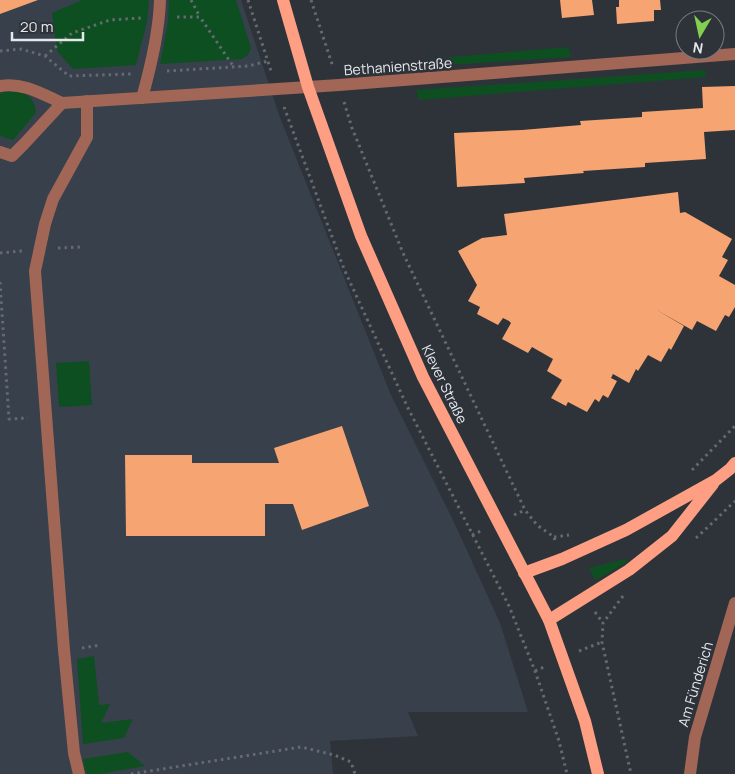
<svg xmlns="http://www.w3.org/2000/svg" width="735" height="774" font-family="Manrope,sans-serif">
<rect width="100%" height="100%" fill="#2e333a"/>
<polygon fill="#37404b" points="0,0 241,0 279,115 391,395 453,520 500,623 528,712 408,712 418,736 330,741 333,774 0,774"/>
<g fill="#0d4f21">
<polygon points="82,0 149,0 147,22 136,65 73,69 57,51 52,13"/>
<polygon points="169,0 236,0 251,48 248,55 242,59 160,64 168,22"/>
<polygon points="568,47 571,57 433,66 426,59"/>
<polygon points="705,70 706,77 419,100 416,90"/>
<path d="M11,90C26,93 34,95 36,113L13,140L0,136V94L3,92Z"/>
<polygon points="89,361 92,405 59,407 56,363"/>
<polygon points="625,559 627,559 627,562 607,574 595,580 589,568"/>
<polygon points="94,656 99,705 110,704 101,723 133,719 124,738 83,744 77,659"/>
<polygon points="128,752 145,766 99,774 86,774 83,759"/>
</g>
<g fill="#f6a472">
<polygon points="0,0 38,0 0,14"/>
<polygon points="560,0 592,0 594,15 562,18"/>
<polygon points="619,0 660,0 661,10 654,10 654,21 617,24 616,7 619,7"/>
<polygon points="735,86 735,130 704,132 706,159 645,163 645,167 583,171 584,173 524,178 525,183 457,187 454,133 522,130 581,125 580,121 642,117 642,112 703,108 702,87"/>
<polygon points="678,192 680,213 685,212 732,239 722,257 728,260 719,276 735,285 735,307 729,317 725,315 716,331 697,321 692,330 655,309 684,326 671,350 669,348 661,362 648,355 638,371 636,369 629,383 613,374 611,378 617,381 608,398 603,395 599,402 595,399 587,412 568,402 566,406 551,398 562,380 547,371 553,359 532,347 528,353 502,339 511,323 509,321 503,318 498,325 477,314 480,307 468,301 477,285 458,251 482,238 507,235 504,214"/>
<polygon points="342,426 369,506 302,530 293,504 265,504 265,536 126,536 125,455 192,455 192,463 279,463 274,448"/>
</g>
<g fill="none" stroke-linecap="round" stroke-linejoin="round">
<g stroke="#656970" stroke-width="3" stroke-dasharray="2.5 4" stroke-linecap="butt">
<polyline points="191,0 200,17"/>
<polyline points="248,0 271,71"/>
<polyline points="311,0 333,67"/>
<polyline points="177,17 200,17 233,66"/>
<polyline points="0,51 21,49 45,56 69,76 131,74"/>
<polyline points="45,56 72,33 110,20 141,18"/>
<polyline points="167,71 248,66 268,61"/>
<polyline points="344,102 352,128 403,253 525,510 537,525 554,537 556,544"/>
<polyline points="284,107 344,269 407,406 509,606 535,671 559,741 567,774"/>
<polyline points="58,248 82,247"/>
<polyline points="0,253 22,251"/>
<polyline points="0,282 9,419 28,418"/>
<polyline points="692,470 735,426"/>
<polyline points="514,515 525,510"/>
<polyline points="472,535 483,530"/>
<polyline points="554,537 569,535"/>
<polyline points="696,538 709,526 735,501"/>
<polyline points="623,596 603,623 602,642 631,774"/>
<polyline points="595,612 603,623"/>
<polyline points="82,648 101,645"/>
<polyline points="579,651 602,642"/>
<polyline points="535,671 546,666"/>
<polyline points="131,774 301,747 334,755 351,762 355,774"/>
</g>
<g stroke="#a16656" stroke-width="12">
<path d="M0,86C23,82 42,94 62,103L339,85L735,54"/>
<path d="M142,98C151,66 159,33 160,0"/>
<polyline points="0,152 12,156 24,144 62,103"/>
<polyline points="79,774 74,753 64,650 35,271 45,224 53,199 87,137 87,101"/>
<polyline points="690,774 695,737 735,603"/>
</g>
<g stroke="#fe9f83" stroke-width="12">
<polyline points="283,0 308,87 361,236 423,377 549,620 585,721 598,774"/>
<polyline points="524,573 562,559 626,530 716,480 730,469 735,463"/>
<polyline points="549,620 629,570 672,536 713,484"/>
</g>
</g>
<g text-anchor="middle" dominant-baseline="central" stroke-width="5" stroke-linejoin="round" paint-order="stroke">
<g font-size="14" fill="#e5e8ec" stroke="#2e333a">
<text transform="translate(398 66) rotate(-4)">Bethanienstraße</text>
<text transform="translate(445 384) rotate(64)">Klever Straße</text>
<text transform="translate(695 684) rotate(-73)">Am Fünderich</text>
</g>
</g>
<g transform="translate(700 35) rotate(189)"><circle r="24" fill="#2e333a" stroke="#777b81"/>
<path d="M0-4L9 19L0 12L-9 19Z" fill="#81d050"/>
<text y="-8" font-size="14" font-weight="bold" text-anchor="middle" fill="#e5e8ec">N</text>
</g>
<path d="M12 32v8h71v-8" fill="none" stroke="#e5e8ec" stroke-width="2.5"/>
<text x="20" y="32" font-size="15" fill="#e5e8ec" stroke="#2e333a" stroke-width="4" paint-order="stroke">20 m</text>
</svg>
